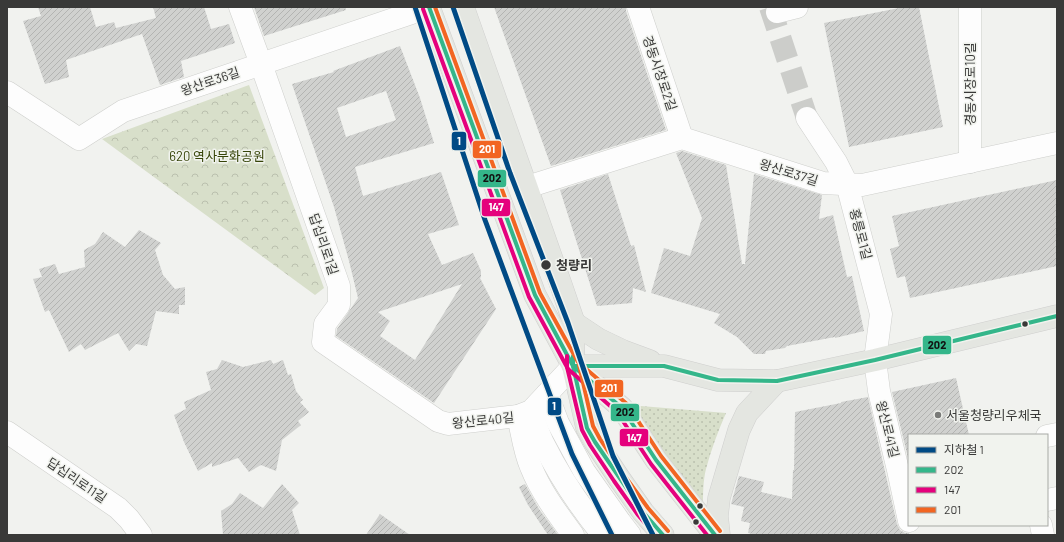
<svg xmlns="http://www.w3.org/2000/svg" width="1064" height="542" font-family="Barlow,'Noto Sans KR',sans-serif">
<defs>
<pattern id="grass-dots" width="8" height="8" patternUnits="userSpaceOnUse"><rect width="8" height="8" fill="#d8dfca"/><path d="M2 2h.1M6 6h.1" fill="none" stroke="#bac0ae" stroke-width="1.8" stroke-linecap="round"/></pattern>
<pattern id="park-crowns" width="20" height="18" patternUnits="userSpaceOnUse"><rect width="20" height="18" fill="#d8dfca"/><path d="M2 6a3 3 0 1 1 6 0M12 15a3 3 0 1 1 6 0" fill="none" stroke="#bac0ae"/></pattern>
<pattern id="building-hatch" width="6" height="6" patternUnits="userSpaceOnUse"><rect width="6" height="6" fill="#d0d1cf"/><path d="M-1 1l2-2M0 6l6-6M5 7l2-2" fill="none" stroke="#b3b4b2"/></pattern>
</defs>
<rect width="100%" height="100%" fill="#f1f2ef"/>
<path fill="url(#grass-dots)" d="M641,406L726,413C718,431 711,450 706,469C703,481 703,494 703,507L635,412L637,408Z"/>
<polygon fill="url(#park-crowns)" points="249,85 324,288 315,295 102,139"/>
<g fill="url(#building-hatch)" fill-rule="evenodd">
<polygon points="38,7 90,7 96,27 114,22 116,28 156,18 153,7 204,7 211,29 229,24 235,43 181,61 184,77 160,85 142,34 66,60 69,77 45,84 23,21 41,16"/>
<polygon points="254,7 345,7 346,10 264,36"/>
<polygon points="494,7 626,7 626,11 666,130 551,166"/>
<polygon points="904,7 919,7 943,127 849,147 824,23"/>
<path d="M400,46L420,98L434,143L355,167L363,196L441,172L459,225L428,234L442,265L473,253L481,271V277L480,278L496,309L434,403L336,336L337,329L358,298L349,261L334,207L292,84L334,72L333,71ZM386,91L396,120L346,137L337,108ZM462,284L415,360L380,336L390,321L378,312Z"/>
<polygon points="682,151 726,165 742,264 745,264 754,174 822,195 819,219 833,215 847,277 852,276 864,331 835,338 835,337 787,346 785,348 766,351 765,354 754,354 737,337 714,323 720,314 651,293 664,248 690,256 702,218 676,153"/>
<polygon points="608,174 631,246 634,245 646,292 633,288 632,303 597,306 560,190"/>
<polygon points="1057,180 1057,266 910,298 905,276 897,278 890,249 899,246 892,216"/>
<polygon points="139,230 161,243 155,250 163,275 175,289 185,287 185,305 179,305 179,314 156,311 147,346 136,344 129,351 118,333 85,350 81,344 69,352 49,310 45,312 33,279 42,277 39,269 55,264 59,274 85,267 84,250 95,244 103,232 125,247"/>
<polygon points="222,360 243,367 271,360 273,364 283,360 288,375 291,374 296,391 303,400 300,402 309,412 298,421 301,425 282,440 276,471 261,465 249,472 238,458 212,467 212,463 198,471 184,442 174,415 186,409 184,402 211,390 206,372 217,369"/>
<polygon points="956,378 969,435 909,435 909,462 892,392"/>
<polygon points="868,397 897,524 900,530 905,533 909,533 909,535 756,535 748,533 750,523 741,521 744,507 731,504 739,476 764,482 761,492 792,499 793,470 794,470 795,412 841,403 841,402"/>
<polygon points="282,484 299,503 292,510 300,535 223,535 221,511 232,504 240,493 263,508"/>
<polygon points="525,484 539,509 558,535 548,535 528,505 519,487"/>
<polygon points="380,514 410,535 366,535"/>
</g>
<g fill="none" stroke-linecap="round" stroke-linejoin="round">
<polyline stroke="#cccdca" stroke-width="22" stroke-dasharray="22 11" stroke-linecap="butt" points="770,7 807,118"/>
<defs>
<g id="minor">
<polyline points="240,7 261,64 339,286 339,305 325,324 323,342 438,421 448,424 518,416 531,411 573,366"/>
<polyline points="638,7 682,138"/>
<polyline points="777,12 797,7"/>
<polyline points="7,92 79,139 123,111 429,7"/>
<polyline points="807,118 836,162 847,184 881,314 875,360 879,391 898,470 909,521"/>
<polyline points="970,162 970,7"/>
<polyline points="527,187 682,138 823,183 862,185 1057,143"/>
<polyline points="547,394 558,423 584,471 620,522 630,535"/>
<path d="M531,411C535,422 538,433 543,443C559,475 580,507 603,535"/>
<path d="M518,416C522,433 524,451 531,467C541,492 557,513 573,535"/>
<polyline points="7,432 118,508 129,519 141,535"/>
<polyline points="1047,436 1057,434"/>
<polyline points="1047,500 1057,498"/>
<polyline points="1041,525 1043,535"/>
</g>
<g id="major">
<polyline points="429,7 535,295 573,366 622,408 656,460 715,535"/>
<polyline points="463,7 561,285 574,323 573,366 587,428 595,442 619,478 643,512 663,535"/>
<polyline points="574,323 598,339 623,351 650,361"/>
<polyline points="573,366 664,366 718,380 777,381 875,360 1057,316"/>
<polyline points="719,535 717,516 719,498 739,430 747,413 777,381"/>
</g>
</defs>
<use href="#minor" stroke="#cecfcc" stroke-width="23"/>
<use href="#major" stroke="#cfcfce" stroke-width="23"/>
<use href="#minor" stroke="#fdfdfd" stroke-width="22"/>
<use href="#major" stroke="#e4e6e1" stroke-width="22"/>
<defs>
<g id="bus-1">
<polyline points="429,7 535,295 573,366 622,408 656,460 715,535"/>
<polyline points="573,356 573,366 587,428 595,442 643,512 663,535"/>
<polyline points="573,366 664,366 718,380 777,381 875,360 1057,316"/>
</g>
<g id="bus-2">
<polyline points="423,9 529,297 568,369 617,412 651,464 707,535"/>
<polyline points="567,356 567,367 582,430 590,445 614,481 638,515 655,535"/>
</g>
<g id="bus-3">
<polyline points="435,7 540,293 578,362 627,404 661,456 720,531"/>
<polyline points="579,356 579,365 593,426 600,439 624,475 648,508 668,531"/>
</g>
</defs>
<use href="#bus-1" stroke="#f1f3ee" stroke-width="7"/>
<use href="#bus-2" stroke="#f1f3ee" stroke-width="7"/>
<use href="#bus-3" stroke="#f1f3ee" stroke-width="7"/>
<use href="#bus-1" stroke="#34b68a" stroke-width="4"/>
<use href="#bus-2" stroke="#e5007d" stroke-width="4"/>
<use href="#bus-3" stroke="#f26522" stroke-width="4"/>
<defs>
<g id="metro-1">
<polyline points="415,7 485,220 572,454 612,535"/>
<polyline points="453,7 510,173 568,323 613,456 653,535"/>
</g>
</defs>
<use href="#metro-1" stroke="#f1f3ee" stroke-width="8"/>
<use href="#metro-1" stroke="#004a85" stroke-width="5"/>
</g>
<g fill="#393938" stroke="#f1f3ee" stroke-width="1.5">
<circle cx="546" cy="265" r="5.5"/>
<circle cx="1025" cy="324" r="3.5"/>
<circle cx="700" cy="506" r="3.5"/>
<circle cx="696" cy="522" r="3.5"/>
</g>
<circle fill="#797a78" stroke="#f1f3ee" stroke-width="1.5" cx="938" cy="415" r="4"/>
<g text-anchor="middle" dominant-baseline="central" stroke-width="3" stroke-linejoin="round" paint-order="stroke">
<g font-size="13" fill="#393938" stroke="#f1f3ee">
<text transform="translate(660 73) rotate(71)">경동시장로2길</text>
<text transform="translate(210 81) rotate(-19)">왕산로36길</text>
<text transform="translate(970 84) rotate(-90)">경동시장로10길</text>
<text transform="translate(789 172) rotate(17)">왕산로37길</text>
<text transform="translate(861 234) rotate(75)">홍릉로1길</text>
<text transform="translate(324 244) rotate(71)">답십리로1길</text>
<text transform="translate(483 420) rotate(-6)">왕산로40길</text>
<text transform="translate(888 429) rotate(76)">왕산로41길</text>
<text transform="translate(77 480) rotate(34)">답십리로11길</text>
</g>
<g font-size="13" fill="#364408" stroke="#f1f3ee">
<text x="217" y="156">620 역사문화공원</text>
</g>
<g font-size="13" font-weight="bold" fill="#393938" stroke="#f1f3ee" text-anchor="start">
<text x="556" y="265">청량리</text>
</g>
<g font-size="13" fill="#393938" stroke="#f1f3ee" text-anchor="start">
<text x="946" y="415">서울청량리우체국</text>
</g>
</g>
<g stroke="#f1f3ee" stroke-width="1.5">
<rect x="451" y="131" width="16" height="20" rx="4" fill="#004a85"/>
<rect x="472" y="140" width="30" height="19" rx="4" fill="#f26522"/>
<rect x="477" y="169" width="30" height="19" rx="4" fill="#34b68a"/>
<rect x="481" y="198" width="30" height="19" rx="4" fill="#e5007d"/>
<rect x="922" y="335" width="30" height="20" rx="4" fill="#34b68a"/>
<rect x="594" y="379" width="30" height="19" rx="4" fill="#f26522"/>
<rect x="547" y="397" width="15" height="19" rx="4" fill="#004a85"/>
<rect x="610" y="403" width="30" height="19" rx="4" fill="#34b68a"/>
<rect x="619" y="428" width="30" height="19" rx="4" fill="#e5007d"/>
</g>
<g font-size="11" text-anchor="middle" font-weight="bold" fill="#fff">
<text x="459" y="145">1</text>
<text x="487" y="153">201</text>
<text x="496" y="211">147</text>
<text x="609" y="392">201</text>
<text x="554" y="410">1</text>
<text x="634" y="442">147</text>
</g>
<g font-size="11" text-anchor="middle" font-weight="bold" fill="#111">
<text x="492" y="182">202</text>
<text x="937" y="349">202</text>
<text x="625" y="416">202</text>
</g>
<rect width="1064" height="542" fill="none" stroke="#393938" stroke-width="16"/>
<rect x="908" y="434" width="140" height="92" fill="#f1f3ee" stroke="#a7a9a5"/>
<rect x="916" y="447" width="20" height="6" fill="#004a85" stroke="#a7a9a5"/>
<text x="944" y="454" font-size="12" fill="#393938">지하철 1</text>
<rect x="916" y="467" width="20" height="6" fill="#34b68a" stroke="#a7a9a5"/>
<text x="944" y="474" font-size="12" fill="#393938">202</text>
<rect x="916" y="487" width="20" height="6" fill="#e5007d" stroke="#a7a9a5"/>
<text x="944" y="494" font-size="12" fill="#393938">147</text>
<rect x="916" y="507" width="20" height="6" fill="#f26522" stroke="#a7a9a5"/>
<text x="944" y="514" font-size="12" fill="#393938">201</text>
</svg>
